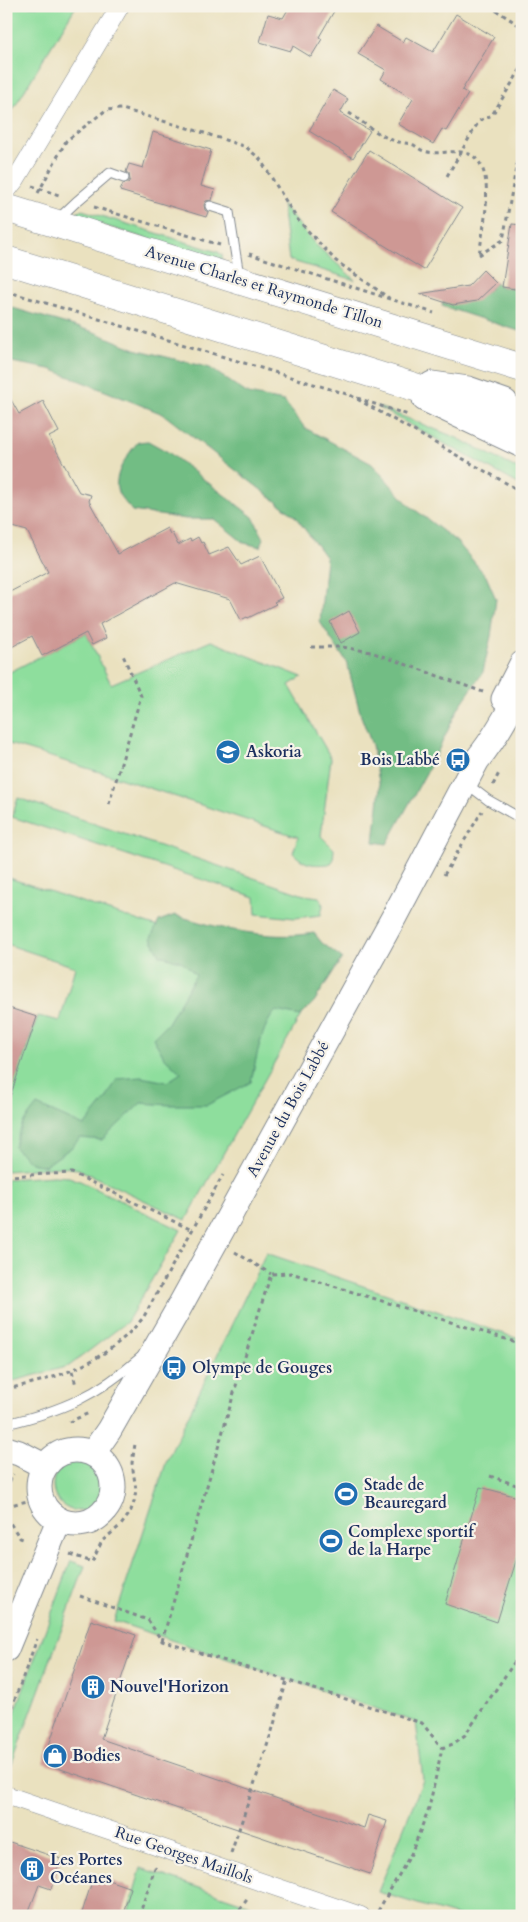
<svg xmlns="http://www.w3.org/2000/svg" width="528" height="1922" font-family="Cardo,serif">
<rect width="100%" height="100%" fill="#f7f3e8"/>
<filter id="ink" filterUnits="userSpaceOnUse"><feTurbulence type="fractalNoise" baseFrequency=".02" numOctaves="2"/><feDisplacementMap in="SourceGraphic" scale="10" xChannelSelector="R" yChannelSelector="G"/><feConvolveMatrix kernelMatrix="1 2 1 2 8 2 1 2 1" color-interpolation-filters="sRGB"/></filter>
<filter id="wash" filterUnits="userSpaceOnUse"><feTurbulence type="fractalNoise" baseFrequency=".0096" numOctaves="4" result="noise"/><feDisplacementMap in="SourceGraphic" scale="20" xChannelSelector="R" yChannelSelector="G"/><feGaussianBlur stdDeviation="1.12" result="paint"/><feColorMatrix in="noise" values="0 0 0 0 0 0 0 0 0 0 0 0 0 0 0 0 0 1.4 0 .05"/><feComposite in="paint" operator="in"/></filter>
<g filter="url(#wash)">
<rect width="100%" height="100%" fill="#eae1bf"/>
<g fill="#8ede9d" stroke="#54867e">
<polygon points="6,6 76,6 6,121"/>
<polygon points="282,204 315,244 355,280 289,260"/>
<polygon points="82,210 218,252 222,255 223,260 220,261 79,218 77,212"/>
<polygon points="376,406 457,438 522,471 522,486"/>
<path d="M86,633L111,684L211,641L302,677L289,685L331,758L321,836L334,849L333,861L330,864C313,865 306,866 293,853L298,837L122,779L6,743V674Z"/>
<polygon points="18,798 304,895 319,897 323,905 321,915 295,918 256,914 255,897 12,817"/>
<polygon points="6,877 212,945 305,1008 186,1220 78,1169 61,1167 6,1171 6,1082 14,1084 38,1016 60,1021 75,967 6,944"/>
<polygon points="54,1176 69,1177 80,1181 181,1230 127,1322 69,1366 6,1383 6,1179"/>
<polygon points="266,1253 522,1340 522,1916 458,1916 378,1892 423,1780 416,1722 114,1621 167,1460"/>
<circle cx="79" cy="1485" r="26"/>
<polygon points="71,1561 85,1566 10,1769 6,1768 6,1736"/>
<polygon points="141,1868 264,1910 260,1916 127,1916"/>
</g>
<g fill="#72bd84" stroke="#467671">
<path d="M496,283L502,287L522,290V332L442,306L443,302C471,302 476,303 496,283Z"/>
<polygon points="6,306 94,332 135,349 210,368 248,394 284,401 305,428 372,464 409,505 457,542 486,576 496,599 491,636 483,672 459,707 436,755 387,844 374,842 380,787 372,745 361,716 347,663 320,622 326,558 295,516 163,414 50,369 6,361"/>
<path d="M148,441L168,452L253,517L263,537L261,547L244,543L214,519H186L132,511C128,505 120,498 118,492C112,475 128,454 138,442Z"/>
<path d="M175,915C217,928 270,941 314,933L322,943L342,958L314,1002L300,1016L276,1011C261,1025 256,1061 251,1082L207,1105H170L141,1103L102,1140L80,1138L72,1147L45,1166L31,1163L14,1147L23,1123L37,1105L84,1126L106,1099L117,1079L141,1077L167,1082L181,1073L164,1057L153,1038L168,1023L196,975L183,962L160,955L151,938L159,921Z"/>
</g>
<g id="blocks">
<g fill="#ce9894">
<polygon points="290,6 337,6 319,37 322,39 311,57 293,46 291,51 260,42 268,14 283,18"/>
<polygon points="456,14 494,37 462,90 468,94 446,131 442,129 433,144 398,124 413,99 381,79 386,70 358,54 376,26 403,42 406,37 433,52"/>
<polygon points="333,90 348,99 340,113 370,131 353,158 309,131"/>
<polygon points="153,132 211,150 201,186 215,190 212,200 206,201 204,205 205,210 208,212 206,217 120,191 123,184 128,183 130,180 129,174 126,172 129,164 143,168"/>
<polygon points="369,150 462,208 424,270 331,212"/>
<polygon points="512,224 522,225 522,290 502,287"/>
<polygon points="483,270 496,283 477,301 453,305 419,294 468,286"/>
<polygon points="6,391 19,414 43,401 59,432 49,437 79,492 91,495 89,501 118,554 167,528 170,534 172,533 178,545 190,539 191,541 198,537 201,543 203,542 209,555 229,547 241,565 260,556 282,598 274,602 276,604 248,618 247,617 241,620 230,599 175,583 100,624 106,638 92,645 86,633 42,656 32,636 6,650 6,594 48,572 27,531 6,525"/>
<polygon points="349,611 360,632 341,643 330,622"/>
<polygon points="6,1007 37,1017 9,1100 6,1099"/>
<polygon points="480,1487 522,1498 522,1542 497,1622 445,1604"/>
<polygon points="91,1620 136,1635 101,1739 364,1828 368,1815 387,1821 370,1874 43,1763"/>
<polygon points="10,1842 61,1859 51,1889 39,1885 27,1916 6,1916 6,1852"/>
<polygon points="94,1875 131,1888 122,1916 81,1916"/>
</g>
</g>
</g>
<g filter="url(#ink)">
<use href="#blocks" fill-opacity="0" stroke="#82888e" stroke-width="1"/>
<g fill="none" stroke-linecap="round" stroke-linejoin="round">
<defs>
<g id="lane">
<polyline points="210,206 229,212 239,276"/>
<polyline points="58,219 76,202 110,173 124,178"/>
<polyline points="467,784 488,800 522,819"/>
<path d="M6,1424C62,1411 98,1395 141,1357"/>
</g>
<g id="street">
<polyline points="6,192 16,179 120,6"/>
<polyline points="6,1795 361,1916"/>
</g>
<g id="secondary">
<polyline points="432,384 468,389 505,402"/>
<polyline points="425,399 522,445"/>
<polyline points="504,699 522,664"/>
<polyline points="6,1449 19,1453 44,1466"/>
<circle cx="76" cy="1487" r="37"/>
<path d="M93,1453L109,1430L176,1313L394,917L477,760C495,738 509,713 522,686"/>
<polyline points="6,1649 59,1520"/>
</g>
<g id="primary">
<polyline points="6,208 522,368"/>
<polyline points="6,260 489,410 522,422"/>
</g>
</defs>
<use href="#lane" stroke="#82888e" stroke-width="11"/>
<use href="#street" stroke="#82888e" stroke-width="19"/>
<use href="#secondary" stroke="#82888e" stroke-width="27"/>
<use href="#primary" stroke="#82888e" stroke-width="29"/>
<g stroke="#82888e" stroke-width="3" stroke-dasharray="4 4" stroke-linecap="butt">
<polyline points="489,6 522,27"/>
<path d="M349,113C363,122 379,136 395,141C401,143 408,143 414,145C417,147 420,150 424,151C439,156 454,148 469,154C499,166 482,232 479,255"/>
<polyline points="447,176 479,121 492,115 522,67"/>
<polyline points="32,186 62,196"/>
<polyline points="38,193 66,141 106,110 122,109 201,132 246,147 260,159 297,219 336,261 389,298"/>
<polyline points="94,207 220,245"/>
<polyline points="249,254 434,313"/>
<polyline points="479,255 503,240 522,135"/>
<polyline points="6,291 350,395 522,492"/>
<polyline points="357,398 408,415"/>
<polyline points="311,647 342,647 371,652 483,692"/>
<polyline points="493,785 500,771"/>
<polyline points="109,804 141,696 122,653"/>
<polyline points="444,875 482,811"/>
<polyline points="6,1176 72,1173 192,1230"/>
<polyline points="235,1252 271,1274"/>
<polyline points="72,1371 76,1385"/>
<path d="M6,1389C61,1378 106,1362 143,1318L223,1175"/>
<polyline points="69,1422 89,1413"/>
<polyline points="490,1476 522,1487"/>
<polyline points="6,1489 13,1474"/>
<polyline points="6,1506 40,1498"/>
<polyline points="6,1517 20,1538 26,1540"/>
<polyline points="70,1554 92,1562 102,1541 121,1525 130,1513 134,1502 136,1490 132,1463 135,1444"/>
<polyline points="80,1596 148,1620 162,1641 422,1723 442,1748"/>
<polyline points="162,1641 238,1379 271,1274 291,1273 522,1344"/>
<polyline points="6,1723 37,1639"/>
<polyline points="231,1853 272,1731 287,1680"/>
<polyline points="378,1911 411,1854 429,1808 442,1748 453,1744 465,1735 522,1651"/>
<polyline points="139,1916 156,1865"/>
<polyline points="235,1916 248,1898"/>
</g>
<use href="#lane" stroke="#fff" stroke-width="9"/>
<use href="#street" stroke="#fff" stroke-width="18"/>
<use href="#secondary" stroke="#fff" stroke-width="25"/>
<use href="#primary" stroke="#fff" stroke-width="28"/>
</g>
</g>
<defs>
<symbol id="university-disc" viewBox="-11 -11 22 22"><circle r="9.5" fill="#1f6fb2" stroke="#f7f3e8"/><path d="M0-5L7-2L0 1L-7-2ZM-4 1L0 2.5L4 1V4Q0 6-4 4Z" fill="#fff"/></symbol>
<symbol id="bus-disc" viewBox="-11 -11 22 22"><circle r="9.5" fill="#1f6fb2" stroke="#f7f3e8"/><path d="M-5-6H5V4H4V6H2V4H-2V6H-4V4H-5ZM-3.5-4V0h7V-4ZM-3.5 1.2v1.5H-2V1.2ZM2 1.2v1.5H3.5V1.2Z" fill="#fff"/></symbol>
<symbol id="stadium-disc" viewBox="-11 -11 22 22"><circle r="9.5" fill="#1f6fb2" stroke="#f7f3e8"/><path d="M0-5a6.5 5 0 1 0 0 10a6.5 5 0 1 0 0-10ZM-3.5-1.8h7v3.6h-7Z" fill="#fff"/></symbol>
<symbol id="building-disc" viewBox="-11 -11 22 22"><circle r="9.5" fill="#1f6fb2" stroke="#f7f3e8"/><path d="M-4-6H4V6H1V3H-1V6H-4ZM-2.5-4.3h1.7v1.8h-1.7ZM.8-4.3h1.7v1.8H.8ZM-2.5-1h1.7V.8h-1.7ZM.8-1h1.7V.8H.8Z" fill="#fff"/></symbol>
<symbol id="shop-disc" viewBox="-11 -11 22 22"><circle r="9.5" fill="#1f6fb2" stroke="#f7f3e8"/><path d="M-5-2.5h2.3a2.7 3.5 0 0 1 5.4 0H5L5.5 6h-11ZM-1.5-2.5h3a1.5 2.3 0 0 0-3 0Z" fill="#fff"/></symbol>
</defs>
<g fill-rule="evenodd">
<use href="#university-disc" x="214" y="738" width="28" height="28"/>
<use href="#bus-disc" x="444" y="746" width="28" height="28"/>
<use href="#bus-disc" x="160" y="1354" width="28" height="28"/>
<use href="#stadium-disc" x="332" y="1480" width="28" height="28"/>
<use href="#stadium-disc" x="317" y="1527" width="28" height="28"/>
<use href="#building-disc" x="79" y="1673" width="28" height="28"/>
<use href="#shop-disc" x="41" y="1742" width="28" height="28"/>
<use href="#building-disc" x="18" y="1855" width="28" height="28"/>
</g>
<g text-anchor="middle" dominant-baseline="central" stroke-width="4.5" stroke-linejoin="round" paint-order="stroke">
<g font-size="16" fill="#1b2f5e" stroke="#f7f3e8">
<text transform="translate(264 287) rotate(17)">Avenue Charles et Raymonde Tillon</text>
<text transform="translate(288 1109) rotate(-61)">Avenue du Bois Labbé</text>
<text transform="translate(184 1855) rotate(19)">Rue Georges Maillols</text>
</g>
<g font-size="16" font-weight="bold" fill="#1b2f5e" stroke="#f7f3e8" text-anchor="start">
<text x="246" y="752">Askoria</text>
<text x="440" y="760" text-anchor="end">Bois Labbé</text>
<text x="192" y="1368">Olympe de Gouges</text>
<text x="364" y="1485">Stade de<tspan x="364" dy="18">Beauregard</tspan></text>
<text x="348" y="1532">Complexe sportif<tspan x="348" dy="18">de la Harpe</tspan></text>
<text x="110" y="1687">Nouvel'Horizon</text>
<text x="72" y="1756">Bodies</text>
<text x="50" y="1860">Les Portes<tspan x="50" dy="18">Océanes</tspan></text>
</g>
</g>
<rect width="528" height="1922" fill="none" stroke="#f7f3e8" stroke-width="25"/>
</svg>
